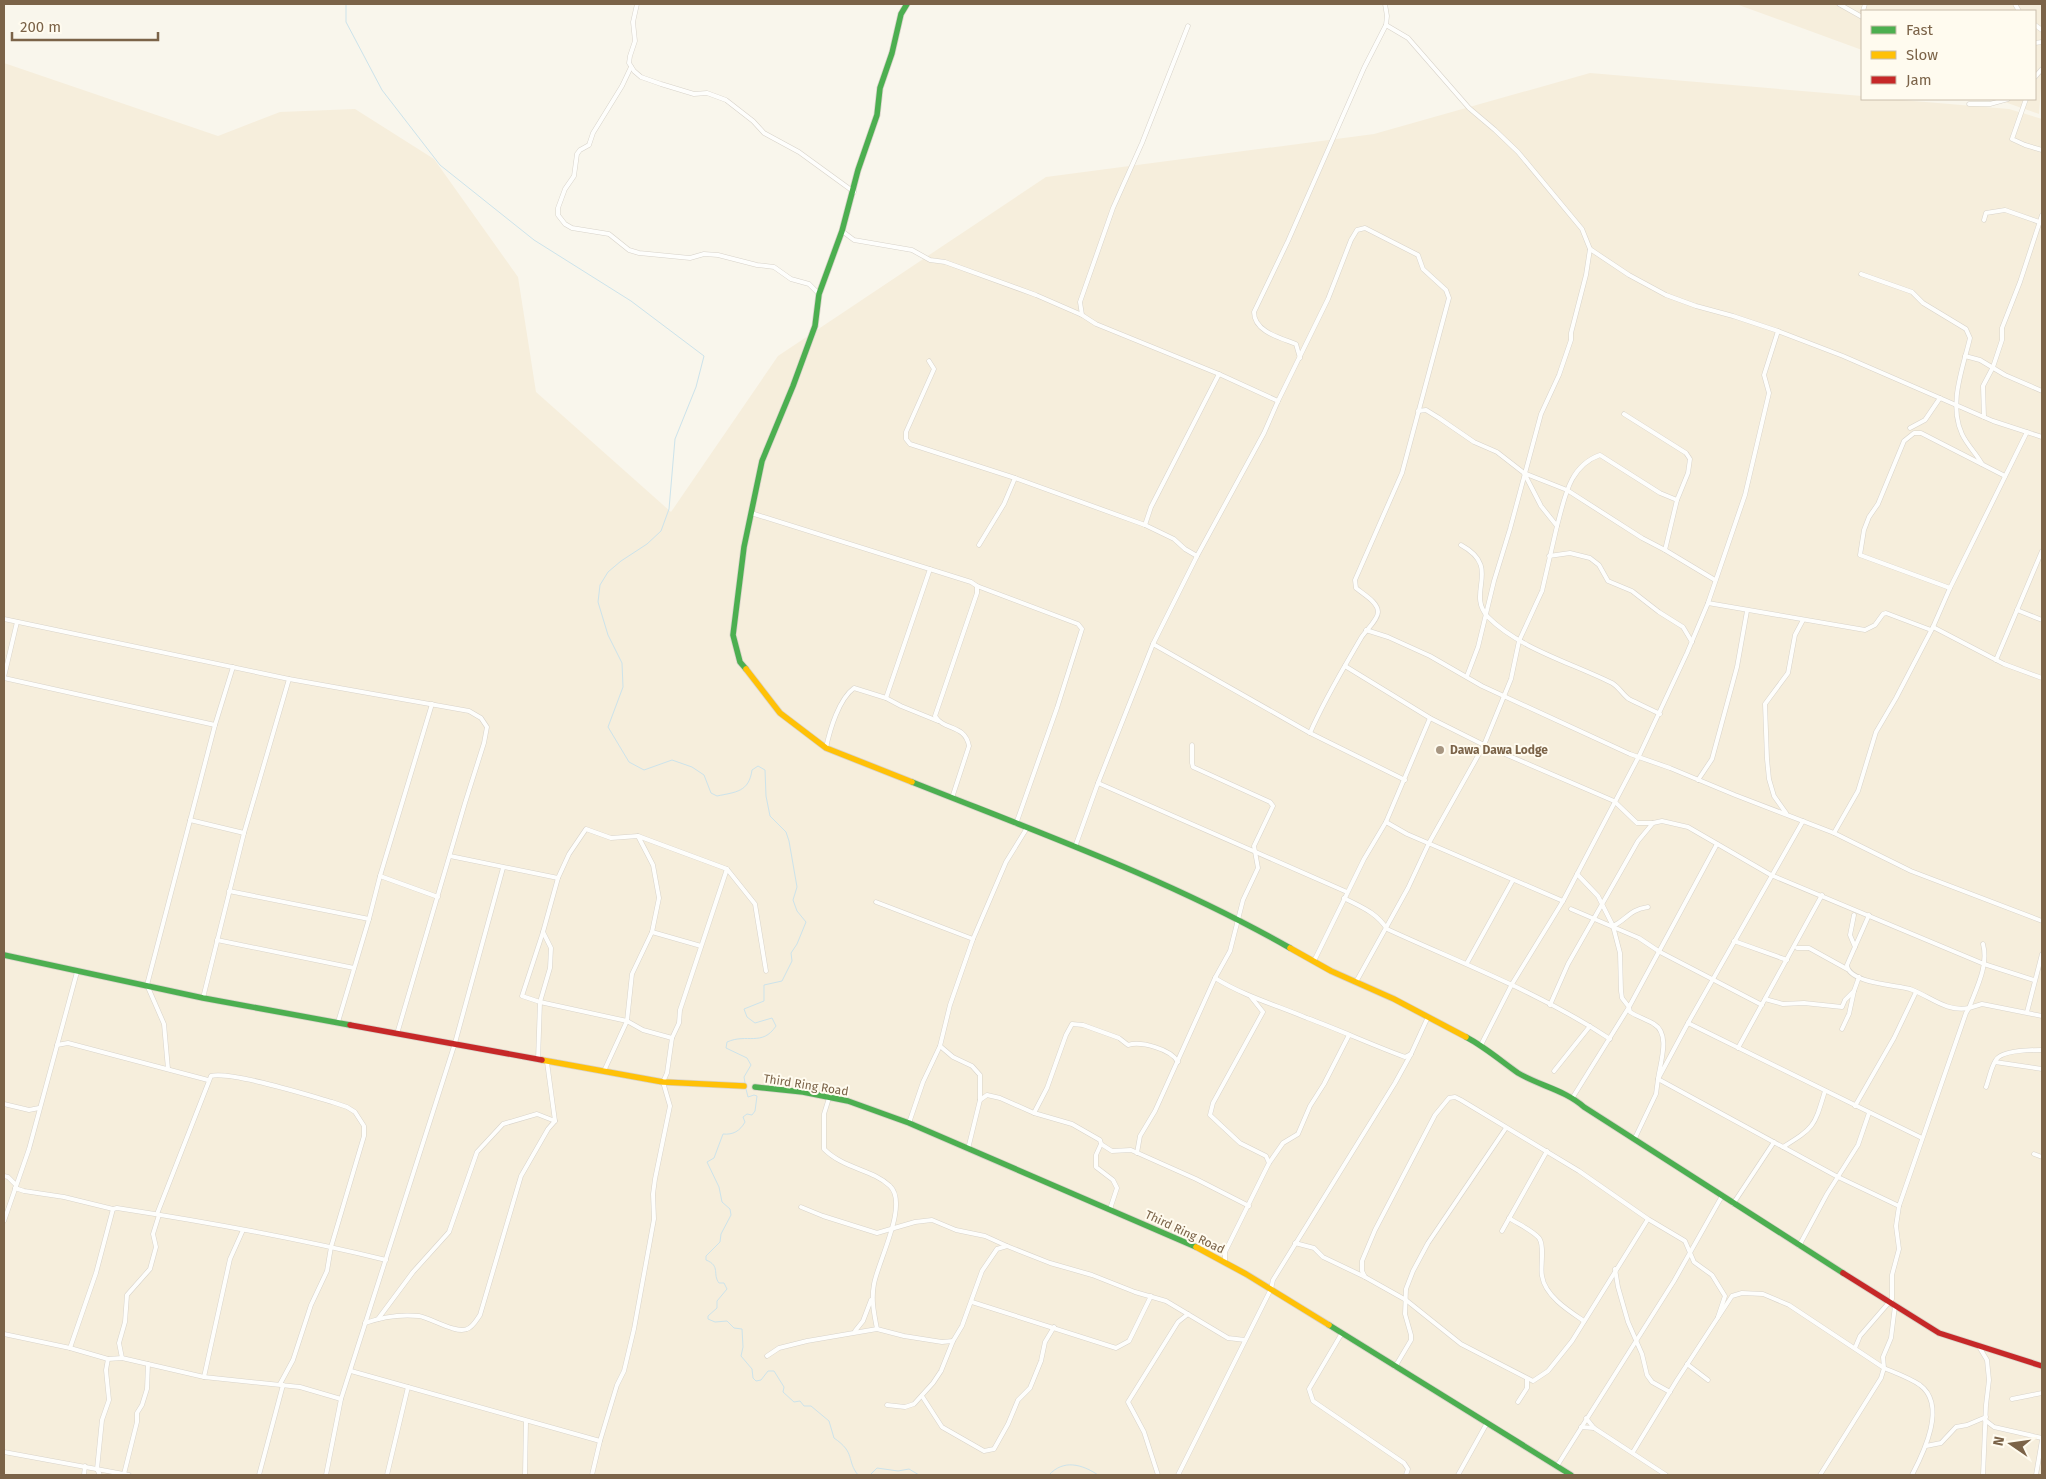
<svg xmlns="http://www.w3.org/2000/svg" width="2046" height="1479" font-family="'Fira Sans',sans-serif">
<rect width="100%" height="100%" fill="#f9f6ec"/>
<g fill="#f6eedc">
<polygon points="1736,4 2042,4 2042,75 2039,114 1996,99 2035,99 2035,11 1862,11 1862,50"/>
<polygon points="4,63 218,136 280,112 355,109 434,159 518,277 536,392 671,512 778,356 1046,177 1374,134 1590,73 1862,96 1862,99 1890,99 2009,109 2042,119 2042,1475 4,1475"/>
</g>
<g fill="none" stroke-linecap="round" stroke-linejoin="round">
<g stroke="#cce3eb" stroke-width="1">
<path d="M346,4V22L382,90L440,165L534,240L631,301L704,356L696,387L675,439L669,509L661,531L647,544L621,561L608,572L600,585L598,602L608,635L622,663L623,687L608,727L629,762L644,770L672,760L692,767L704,775L711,793L717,796C736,792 749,792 752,770L758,766L765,770L766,796L770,816L786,832L789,841L797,887L793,900L797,911L806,922L797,944L791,953L792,961L782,981L764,985V1001L744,1009L747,1017L755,1023L772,1018L776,1026C762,1047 747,1033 727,1042L726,1048L747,1058L751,1065L744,1077L745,1083"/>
<path d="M746,1089L748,1097L754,1095L757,1096L755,1111L752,1115L747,1114L743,1117L745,1122C740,1131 733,1135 723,1134L714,1158L707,1162L719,1187L722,1202L730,1209L731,1215L721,1234L720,1242L706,1256V1260C721,1266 712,1274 719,1283H724L727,1289L717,1301V1308L708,1316V1319L715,1322L727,1321L734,1328L742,1329L743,1347L741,1356L752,1369L753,1378L756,1381L761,1380L768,1371H774L784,1387L783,1392L794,1402L800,1401L804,1406H811L829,1421L834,1438C856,1453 846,1460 858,1475"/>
<polyline points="870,1475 877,1468 898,1471 909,1469 919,1475"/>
<path d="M1049,1475C1063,1459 1082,1464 1098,1475"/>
</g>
<defs>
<g id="street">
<polyline points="637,4 633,22 635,41 630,56 629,63 634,71 641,77 661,84 694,94 707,93 726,100 753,121 764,133 799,152 854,192"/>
<polyline points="1839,4 1862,17"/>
<polyline points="2015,4 2019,11"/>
<polyline points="1863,11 1865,4"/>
<polyline points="1386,25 1408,38 1469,108 1495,130 1518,152 1582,229 1590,249 1629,275 1666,295 1696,306 1733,316 1778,331 1843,356 1993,421 2042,437"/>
<polyline points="2035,25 2042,30"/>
<polyline points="2035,43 2042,42"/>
<polyline points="631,67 622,86 593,133 589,145 580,150 577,154 574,176 565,189 558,208 558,215 565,224 572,228 609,234 629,250 639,253 690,258 704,254 718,255 757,265 774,267 791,279 809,284 819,294"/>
<polyline points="2035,77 2042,69"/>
<polyline points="2026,99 2012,139 2025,145 2042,150"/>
<polyline points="1969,104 1990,104 2008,99"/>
<polyline points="1984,220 1986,213 2005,210 2042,223"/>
<polyline points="842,231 854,240 912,250 930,260 945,262 1036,295 1082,315"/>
<path d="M1861,274L1912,292L1923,303L1966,329L1970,338C1963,368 1948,404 1962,434C1967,445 1976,453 1982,464"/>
<polyline points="1965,356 1980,360 2005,375 2042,391"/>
<path d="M1300,358L1296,344C1281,338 1254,332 1254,312L1288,241L1364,68L1386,25L1387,16L1385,4"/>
<polyline points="929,361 934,369 906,432 906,439 910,444 1015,478 1145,525 1174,539 1185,549 1197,556"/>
<path d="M1278,401L1328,299L1351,240L1357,230L1365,228L1418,255L1423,269L1446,290L1449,298L1402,473L1355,580L1356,588C1363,594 1378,602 1378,612C1378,620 1365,631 1361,638C1343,669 1324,700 1310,733"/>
<polyline points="1418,411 1426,410 1439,418 1474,442 1497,452 1524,473 1567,490 1642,538 1665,550 1715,580"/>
<polyline points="1624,414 1686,453 1690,459 1688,473 1677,500 1665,550"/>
<polyline points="1984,417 1983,386 1993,367 2002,340 2002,328 2020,282 2042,215"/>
<polyline points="1910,428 1925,420 1940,398"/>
<path d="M751,513L971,582L977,586V593L935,716C944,731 965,724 969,746L952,798"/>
<polyline points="1145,525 1151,507 1219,374"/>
<path d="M1557,526C1565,497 1569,466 1600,455L1660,493L1677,500"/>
<polyline points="979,545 1004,504 1015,478"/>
<path d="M1461,545C1503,568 1465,592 1488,617C1520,649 1572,663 1612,683C1619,687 1623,695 1629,699C1639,704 1650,709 1660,714"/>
<polyline points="1549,556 1570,553 1590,558 1599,565 1608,581 1632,591 1659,612 1683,627 1692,642"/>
<polyline points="977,586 1078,624 1082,629 1057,708 1016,824"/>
<polyline points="1950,588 1860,555 1864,530 1869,517 1878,504 1904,441 1914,433 1921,433 2005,476"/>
<polyline points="1708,603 1865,630 1875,625 1883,614 1886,613 1931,630"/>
<polyline points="2017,610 2042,620"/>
<polyline points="4,619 289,679 469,711 481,718 487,727 484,743 465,803 397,1034"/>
<polyline points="1933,627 2004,664 2042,678"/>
<polyline points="1366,630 1388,637 1430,656 1482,686 1630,754 1670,768 1735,795 1834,833 1911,871 2042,921"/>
<polyline points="1153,644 1310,733 1405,780"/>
<polyline points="1996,660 2042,551"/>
<polyline points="1345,666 1430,718 1484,745 1614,801 1637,823 1653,823"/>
<polyline points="1467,676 1478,647 1494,581 1510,529 1541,414 1559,375 1571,340 1571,333 1586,275 1590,249"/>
<polyline points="4,677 17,622"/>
<polyline points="4,678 215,725"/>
<polyline points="886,698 930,569"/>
<path d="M826,748C830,729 839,699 854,688L886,698L901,706L938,721"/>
<polyline points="1698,780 1712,759 1737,667 1747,611"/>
<polyline points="1098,783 1347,892"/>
<polyline points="1786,813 1774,796 1769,779 1767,759 1765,704 1788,673 1795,635 1803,620"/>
<polyline points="190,820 244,833"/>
<polyline points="1386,822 1407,834 1563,901"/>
<polyline points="1834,833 1858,791 1876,732 1896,698 1933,627 1950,588 2027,432"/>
<polyline points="638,836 727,869 755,904 766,971"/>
<polyline points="1075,847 1098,783 1153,644 1197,556 1264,433 1278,401 1219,374 1096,324 1082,315 1080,302 1113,208 1142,143 1188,26"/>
<polyline points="450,856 558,878 569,854 586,829 611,838 638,836 653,865 659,898 652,932 632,974 627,1021 604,1071"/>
<path d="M1577,874L1598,896L1613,926L1620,953L1621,991L1622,998L1629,1007L1630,1012C1638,1017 1646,1019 1654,1024C1671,1034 1660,1063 1658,1079L1838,1177L1899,1206"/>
<polyline points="380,876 438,897"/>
<polyline points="229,891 369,919"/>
<path d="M1344,898C1361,907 1376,912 1387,929C1463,964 1539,992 1610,1039"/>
<polyline points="876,902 973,939"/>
<polyline points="1571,909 1639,938 1660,952 1762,1005"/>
<polyline points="1854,915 1850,935 1855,947"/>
<path d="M1869,915L1847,965C1848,983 1896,985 1910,989C1932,997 1945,1012 1969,1008C1976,989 1989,965 1983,944"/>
<path d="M1613,926C1628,919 1628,910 1648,907"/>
<polyline points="543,932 551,948 550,968 540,1002 627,1021 643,1030 672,1038"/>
<polyline points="652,932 701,946"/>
<polyline points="217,940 354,968"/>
<polyline points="1734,941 1787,960"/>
<polyline points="1797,948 1809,948 1847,969"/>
<polyline points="1314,961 1364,859 1386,822 1430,718"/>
<polyline points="1467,963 1513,880"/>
<path d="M1215,978C1244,996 1276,1005 1307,1018C1340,1030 1372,1045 1405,1057L1411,1054"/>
<polyline points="1356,982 1408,888 1429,843 1484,745 1511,679 1519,641 1542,591 1557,526 1541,506 1524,473"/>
<polyline points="1251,997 1263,1012 1213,1103 1210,1115 1240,1143 1266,1156 1269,1163"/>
<polyline points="203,998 244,833 289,679"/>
<polyline points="1765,999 1783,1004 1804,1003 1842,1007 1845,1000 1854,991 1859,977"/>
<polyline points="1550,1005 1568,964 1638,841 1653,823 1662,821 1688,827 1771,875 1984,964 2034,980"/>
<polyline points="2027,1012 2042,954"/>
<polyline points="338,1022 369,919 380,876 432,704"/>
<polyline points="1688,1023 1922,1138"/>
<polyline points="1842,1029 1849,1014 1854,991"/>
<polyline points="57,1045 68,1043 208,1080"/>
<polyline points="1481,1045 1512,984 1563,901 1639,756 1687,653 1708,603 1745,495 1769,393 1764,375 1778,331"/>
<polyline points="940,1046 953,1057 972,1066 980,1075 980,1100 968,1149"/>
<polyline points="1738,1048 1822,895"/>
<polyline points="538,1060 540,1002 522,996 543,932 558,878"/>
<polyline points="1995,1062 2042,1069"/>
<polyline points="168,1069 164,1024 147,985 215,725 233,667"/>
<polyline points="1554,1071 1590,1026"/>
<path d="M1986,1087C1989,1079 1991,1067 1996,1060C2002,1050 2031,1050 2042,1050"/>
<polyline points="1573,1097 1629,1007 1717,844"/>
<path d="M829,1098L824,1114V1149C844,1169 872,1169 890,1186C909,1204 878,1261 874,1284C871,1300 874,1313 877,1329"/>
<polyline points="980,1100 987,1095 1000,1098 1034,1113 1072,1124 1100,1140 1101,1144 1096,1155 1096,1167 1113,1180 1117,1188 1110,1209"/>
<polyline points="4,1104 29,1110 39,1108"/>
<polyline points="1855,1106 1894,1038 1916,992"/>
<path d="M1034,1113L1047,1088L1066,1035L1072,1024L1083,1025L1119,1038L1128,1045C1141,1041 1171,1049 1178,1062"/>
<polyline points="909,1123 923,1082 940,1046 950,1005 973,939 1006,862 1027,828"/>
<polyline points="1635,1138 1656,1094 1658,1079 1688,1023 1803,821"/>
<polyline points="1101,1144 1112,1151 1131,1150 1196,1179 1249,1206"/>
<path d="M1783,1147C1815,1127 1814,1127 1825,1091"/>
<polyline points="1137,1153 1140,1136 1155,1111 1215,978 1230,951 1243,900 1258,868 1254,846 1273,806 1270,802 1193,767 1192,763 1192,745"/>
<polyline points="2034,1154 2042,1157"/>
<polyline points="4,1176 8,1177 16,1185"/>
<path d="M15,1188L24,1191L64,1197L113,1209L117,1208C207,1222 297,1238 386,1260"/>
<polyline points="1733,1204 1774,1142"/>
<polyline points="801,1207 823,1216 877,1233 915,1222 932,1220 956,1230 985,1236 1007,1246"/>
<path d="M157,1214L211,1076C231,1071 308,1095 332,1102L347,1107L355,1112L364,1126V1136L331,1247L327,1271L311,1305L293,1360L280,1384"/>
<path d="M1509,1218C1518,1224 1532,1230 1539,1238C1545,1246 1540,1268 1542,1276C1545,1296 1569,1311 1584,1321"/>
<polyline points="1648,1219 1579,1171 1461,1100 1455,1097 1449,1098 1435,1115 1375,1230 1362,1261 1362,1271 1365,1277 1406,1300 1461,1344 1533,1381 1548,1371 1572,1341 1648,1219 1685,1241 1694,1262 1712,1275 1725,1296 1718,1317"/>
<polyline points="4,1221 29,1149 77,972"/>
<polyline points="1502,1231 1547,1151"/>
<polyline points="1295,1243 1314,1248 1323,1257 1365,1277"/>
<polyline points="1799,1246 1827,1194 1858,1145 1869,1113"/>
<polyline points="1225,1261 1225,1252 1269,1163 1283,1143 1298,1134 1310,1106 1324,1084 1349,1035"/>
<polyline points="1615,1269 1618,1287 1628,1322 1642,1354 1647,1375 1652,1382 1670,1392"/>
<polyline points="972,1302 1116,1348 1129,1341 1151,1296"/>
<path d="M1895,1306L1891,1338L1883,1357L1884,1368C1896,1373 1910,1378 1920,1385C1947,1405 1924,1452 1912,1475"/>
<polyline points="378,1319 413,1272 449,1232 477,1152 503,1124 537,1114 555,1121"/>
<path d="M365,1323C382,1317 400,1314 419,1316C431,1318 456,1334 467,1329C473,1327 477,1319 480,1315L521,1176L548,1129L555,1121L547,1062"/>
<polyline points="855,1331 863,1321 871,1300"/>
<polyline points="1342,1333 1309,1389 1313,1401 1404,1463 1408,1469 1406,1475"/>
<polyline points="4,1334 70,1348 108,1359 122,1358 204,1377 300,1387 341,1399"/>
<polyline points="1978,1345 1987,1360 1989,1380 1986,1405 1983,1475"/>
<polyline points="70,1348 96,1273 113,1209"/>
<polyline points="1855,1348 1860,1336 1892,1299 1892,1275 1899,1249 1896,1226 1899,1206 1966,1013 1969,1008 1982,1004 2042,1016"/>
<polyline points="767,1356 779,1348 807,1341 877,1329 904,1336 942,1342 953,1341"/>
<polyline points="122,1358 119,1343 125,1322 127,1295 150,1269 156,1247 153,1234 159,1215"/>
<polyline points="1687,1364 1708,1380"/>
<polyline points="1395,1367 1411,1340 1411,1335 1405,1314 1406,1289 1413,1271 1428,1243 1506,1128"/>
<polyline points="351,1371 600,1441 592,1475"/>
<polyline points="204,1377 230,1259 243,1230"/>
<polyline points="922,1396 942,1427 984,1451 994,1449 1008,1424 1018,1400 1030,1388 1041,1361 1045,1342 1054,1327"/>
<polyline points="2012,1399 2042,1393"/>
<polyline points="1518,1402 1527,1388 1527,1379"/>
<polyline points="887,1405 905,1407 914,1404 933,1383 941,1371 953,1341 962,1326 982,1271 997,1249 1007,1246 1050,1263 1092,1275 1135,1292 1166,1301 1228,1338 1245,1340"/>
<polyline points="1586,1418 1594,1428 1666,1475"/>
<polyline points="1985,1420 1994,1427 2042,1438"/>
<polyline points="1581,1427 1594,1428"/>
<polyline points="600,1441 617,1385 624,1371 634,1329 654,1219 653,1194 655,1179 670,1106 663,1082 667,1073 672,1038 679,1023 680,1010 727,869"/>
<polyline points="1926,1446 1941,1443 1956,1427 1967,1425 1986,1417"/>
<polyline points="4,1452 129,1475"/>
<polyline points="1633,1452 1677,1380 1732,1296 1742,1293 1763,1294 1789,1305 1884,1368 1881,1378 1820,1475"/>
<polyline points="1557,1466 1674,1281 1722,1196"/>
<polyline points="124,1474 137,1422 137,1413 142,1405 147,1389 148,1364"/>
<polyline points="84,1475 85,1466"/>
<polyline points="100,1475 97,1469 102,1420 109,1400 106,1370 108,1359"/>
<polyline points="259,1475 283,1385"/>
<polyline points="326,1475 341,1399 455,1043 503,868"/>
<polyline points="387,1475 408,1387"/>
<polyline points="525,1475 526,1421"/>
<polyline points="1158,1475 1144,1432 1128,1402 1178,1322 1188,1314"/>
<polyline points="1178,1475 1271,1289 1273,1280 1395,1083 1411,1054 1428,1017"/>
<polyline points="1458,1475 1487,1423"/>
<polyline points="2036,1475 2042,1440"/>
</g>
<g id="fast">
<polyline points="746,669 740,662 733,635 744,547 762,461 793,386 815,326 819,294 842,231 858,170 877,115 880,88 892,53 901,14 907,4"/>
<path d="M912,782C1040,833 1171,880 1290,948"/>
<polyline points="4,955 203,998 350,1025"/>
<path d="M1466,1037C1485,1047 1501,1061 1518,1073C1540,1086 1565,1090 1584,1107L1843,1273"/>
<polyline points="755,1087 803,1092 848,1101 909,1123 1196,1247"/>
<polyline points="1329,1325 1571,1475"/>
</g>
<g id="slow">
<polyline points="746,669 780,713 826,748 912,782"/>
<polyline points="1290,948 1331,971 1394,999 1466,1037"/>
<polyline points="542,1060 663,1082 744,1086"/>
<polyline points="1196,1247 1246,1274 1329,1325"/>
</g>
<g id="jam">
<polyline points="350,1025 542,1060"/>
<polyline points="1843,1273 1939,1333 2042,1366"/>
</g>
</defs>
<use href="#street" stroke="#d8d3ca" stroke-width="5"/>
<use href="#fast" stroke="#d9d3ca" stroke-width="7"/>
<use href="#slow" stroke="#d9d3ca" stroke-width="7"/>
<use href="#jam" stroke="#d9d3ca" stroke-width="7"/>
<use href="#street" stroke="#fefefc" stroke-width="4"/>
<use href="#fast" stroke="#4caf50" stroke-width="5.5"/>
<use href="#slow" stroke="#ffc107" stroke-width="5.5"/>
<use href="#jam" stroke="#c62828" stroke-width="5.5"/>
</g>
<circle fill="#a79681" stroke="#fffbef" stroke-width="2" cx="1440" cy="750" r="5"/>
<g text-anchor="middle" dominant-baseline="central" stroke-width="4" stroke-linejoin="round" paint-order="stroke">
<g font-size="12" font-weight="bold" fill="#7b6348" stroke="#fffbef" text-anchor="start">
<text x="1450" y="750">Dawa Dawa Lodge</text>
</g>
<g font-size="12" fill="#7b6348" stroke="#fffbef">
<text transform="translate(806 1085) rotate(9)">Third Ring Road</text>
<text transform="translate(1185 1232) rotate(25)">Third Ring Road</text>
</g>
</g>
<rect width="2046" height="1479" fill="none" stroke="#7b6348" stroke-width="10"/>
<rect x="1861" y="10" width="175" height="90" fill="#fffbef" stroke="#cabeac"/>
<rect x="1871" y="26" width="25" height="8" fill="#4caf50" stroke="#cabeac"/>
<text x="1906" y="35" font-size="15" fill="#7b6348">Fast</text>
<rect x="1871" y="51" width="25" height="8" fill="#ffc107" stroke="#cabeac"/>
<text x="1906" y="60" font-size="15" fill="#7b6348">Slow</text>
<rect x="1871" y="76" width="25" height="8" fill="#c62828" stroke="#cabeac"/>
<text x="1906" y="85" font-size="15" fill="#7b6348">Jam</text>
<g transform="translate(2011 1444) rotate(283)" stroke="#fffbef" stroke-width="4" paint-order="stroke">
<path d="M0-4L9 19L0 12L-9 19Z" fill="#7b6348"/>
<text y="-8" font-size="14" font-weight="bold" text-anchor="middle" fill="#7b6348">N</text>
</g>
<path d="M12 32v8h146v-8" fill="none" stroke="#7b6348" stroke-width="2.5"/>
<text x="20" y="32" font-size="15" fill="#7b6348" stroke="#fffbef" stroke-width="4" paint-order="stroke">200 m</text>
</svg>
